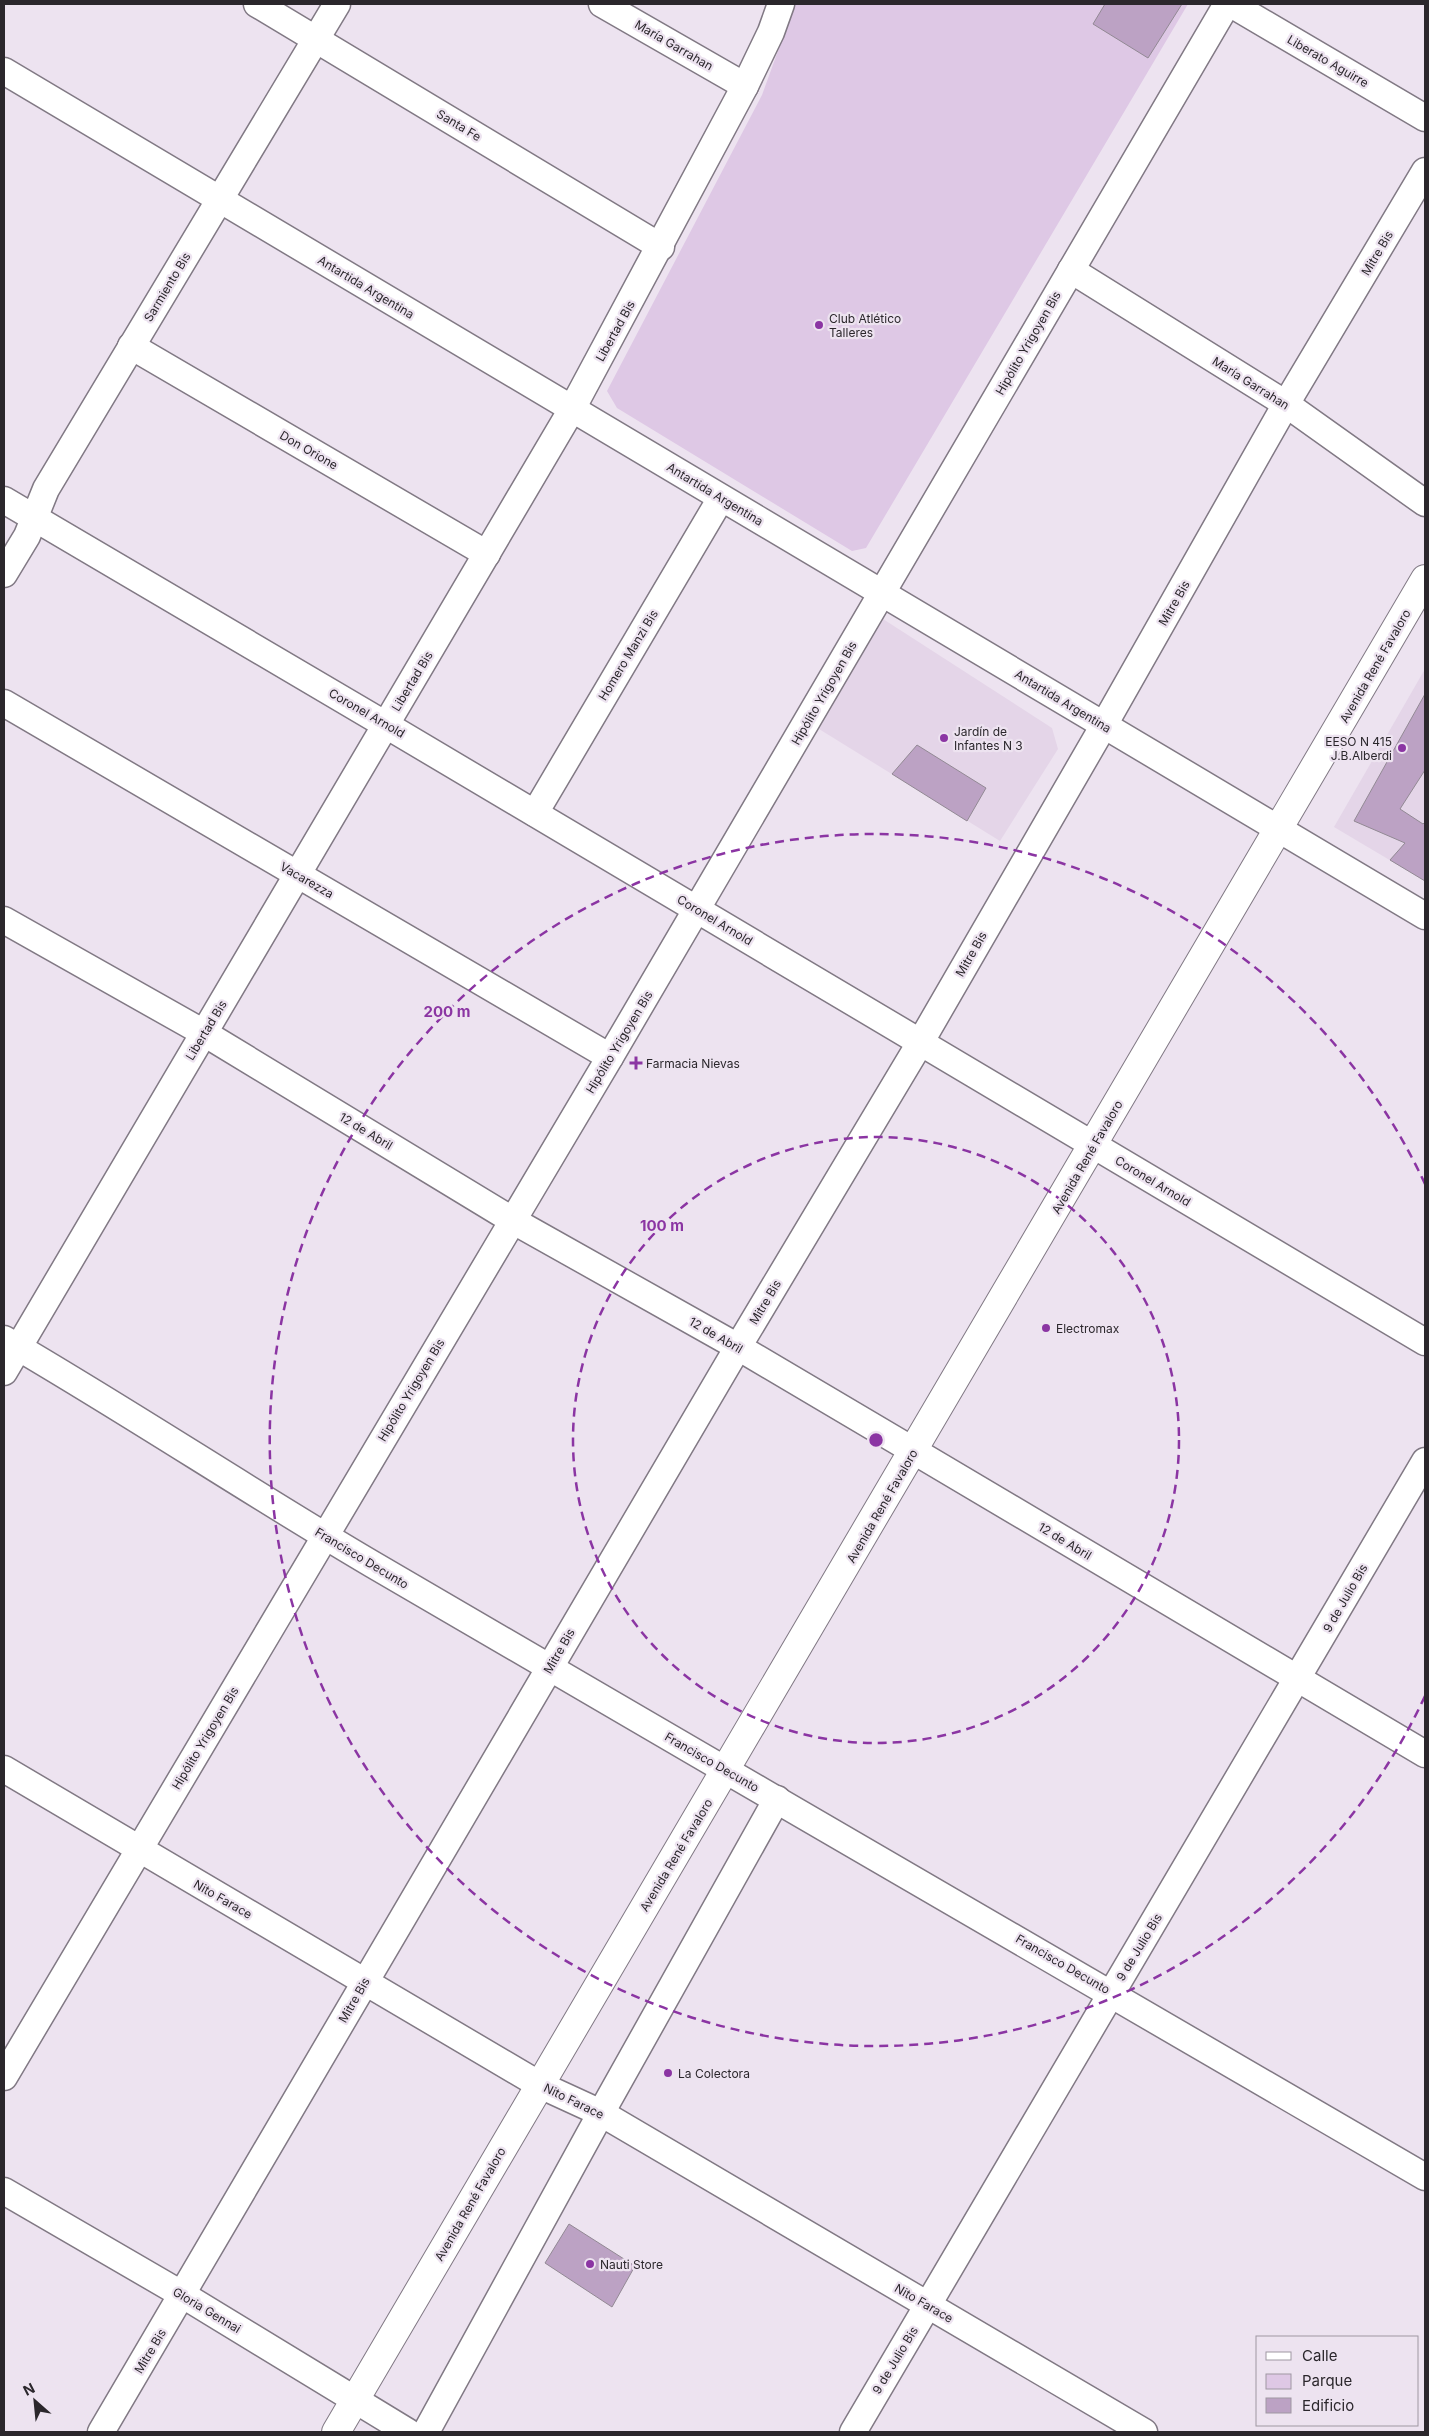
<svg xmlns="http://www.w3.org/2000/svg" width="1429" height="2436" font-family="Inter,sans-serif">
<rect width="100%" height="100%" fill="#ede3f0"/>
<g fill="#e4d5e8">
<polygon points="883,619 1052,728 1058,749 1000,841 819,729"/>
<polygon points="1425,669 1425,881 1334,827"/>
</g>
<polygon fill="#dec8e5" points="795,4 1188,4 866,548 852,551 617,408 607,391 762,95"/>
<g fill="#bca2c4" stroke="#928994">
<polygon points="1105,4 1182,4 1148,58 1093,24"/>
<polygon points="1425,694 1425,770 1400,809 1423,824 1425,822 1425,881 1390,860 1405,843 1354,821"/>
<polygon points="917,745 986,788 967,821 892,774"/>
<polygon points="569,2224 635,2266 612,2307 545,2263"/>
</g>
<g fill="none" stroke-linecap="round" stroke-linejoin="round">
<defs>
<g id="minor">
<polyline points="257,4 661,247"/>
<polyline points="602,4 745,86"/>
<polyline points="1231,4 1425,118"/>
<polyline points="4,71 1425,916"/>
<polyline points="1071,270 1286,404 1425,503"/>
<polyline points="131,346 487,554"/>
<polyline points="4,500 386,725 1425,1342"/>
<polyline points="4,574 27,536 46,489 337,4"/>
<polyline points="4,703 610,1057"/>
<polyline points="535,813 721,498"/>
<polyline points="4,920 204,1033 512,1220 738,1347 914,1451 1425,1754"/>
<path d="M4,1339C128,1411 248,1491 372,1564C722,1770 1075,1970 1425,2177"/>
<polyline points="4,1372 572,409 745,86 771,32 781,4"/>
<polyline points="4,1769 540,2085 601,2113 1144,2432"/>
<polyline points="4,2077 610,1057 1227,4"/>
<polyline points="4,2191 183,2295 408,2432"/>
<polyline points="101,2432 738,1347 920,1043 1104,725 1286,404 1425,171"/>
<polyline points="426,2432 601,2113 777,1799"/>
<polyline points="853,2432 1425,1461"/>
</g>
<polyline id="major" points="336,2432 1425,579"/>
</defs>
<use href="#minor" stroke="#817984" stroke-width="29"/>
<use href="#major" stroke="#817984" stroke-width="30"/>
<use href="#minor" stroke="#fff" stroke-width="26"/>
<use href="#major" stroke="#fff" stroke-width="28"/>
</g>
<g fill="none" stroke="#8b35a3" stroke-width="2.5" stroke-dasharray="9 6">
<circle cx="876" cy="1440" r="303"/>
<path d="M1425 1696A606 606 0 1 1 1425 1184"/>
</g>
<g fill="#8b35a3" stroke="#ede3f0" stroke-width="2">
<circle cx="819" cy="325" r="5"/>
<circle cx="944" cy="738" r="5"/>
<circle cx="1402" cy="748" r="5"/>
<path d="M633.5 1055.5h5v5h5v5h-5v5h-5v-5h-5v-5h5z"/>
<circle cx="1046" cy="1328" r="5"/>
<circle cx="668" cy="2073" r="5"/>
<circle cx="590" cy="2264" r="5"/>
</g>
<g text-anchor="middle" dominant-baseline="central" stroke-width="4.5" stroke-linejoin="round" paint-order="stroke">
<g font-size="12" fill="#2b272c" stroke="#ede3f0">
<text transform="translate(674 45) rotate(30)">María Garrahan</text>
<text transform="translate(1328 61) rotate(30)">Liberato Aguirre</text>
<text transform="translate(459 125) rotate(31)">Santa Fe</text>
<text transform="translate(1377 253) rotate(-59)">Mitre Bis</text>
<text transform="translate(167 287) rotate(-59)">Sarmiento Bis</text>
<text transform="translate(366 287) rotate(31)">Antartida Argentina</text>
<text transform="translate(615 331) rotate(-61)">Libertad Bis</text>
<text transform="translate(1028 343) rotate(-60)">Hipólito Yrigoyen Bis</text>
<text transform="translate(1251 383) rotate(32)">María Garrahan</text>
<text transform="translate(309 450) rotate(30)">Don Orione</text>
<text transform="translate(715 494) rotate(31)">Antartida Argentina</text>
<text transform="translate(1174 603) rotate(-60)">Mitre Bis</text>
<text transform="translate(628 655) rotate(-59)">Homero Manzi Bis</text>
<text transform="translate(1375 666) rotate(-60)">Avenida René Favaloro</text>
<text transform="translate(412 681) rotate(-59)">Libertad Bis</text>
<text transform="translate(824 693) rotate(-60)">Hipólito Yrigoyen Bis</text>
<text transform="translate(1063 701) rotate(31)">Antartida Argentina</text>
<text transform="translate(367 713) rotate(30)">Coronel Arnold</text>
<text transform="translate(307 880) rotate(30)">Vacarezza</text>
<text transform="translate(715 920) rotate(31)">Coronel Arnold</text>
<text transform="translate(971 954) rotate(-60)">Mitre Bis</text>
<text transform="translate(206 1030) rotate(-59)">Libertad Bis</text>
<text transform="translate(619 1042) rotate(-59)">Hipólito Yrigoyen Bis</text>
<text transform="translate(366 1131) rotate(31)">12 de Abril</text>
<text transform="translate(1087 1157) rotate(-60)">Avenida René Favaloro</text>
<text transform="translate(1153 1181) rotate(31)">Coronel Arnold</text>
<text transform="translate(765 1302) rotate(-59)">Mitre Bis</text>
<text transform="translate(716 1335) rotate(30)">12 de Abril</text>
<text transform="translate(411 1390) rotate(-59)">Hipólito Yrigoyen Bis</text>
<text transform="translate(882 1506) rotate(-60)">Avenida René Favaloro</text>
<text transform="translate(1065 1541) rotate(31)">12 de Abril</text>
<text transform="translate(362 1558) rotate(31)">Francisco Decunto</text>
<text transform="translate(1345 1598) rotate(-60)">9 de Julio Bis</text>
<text transform="translate(559 1651) rotate(-60)">Mitre Bis</text>
<text transform="translate(205 1738) rotate(-59)">Hipólito Yrigoyen Bis</text>
<text transform="translate(712 1762) rotate(30)">Francisco Decunto</text>
<text transform="translate(676 1855) rotate(-59)">Avenida René Favaloro</text>
<text transform="translate(223 1899) rotate(30)">Nito Farace</text>
<text transform="translate(1139 1947) rotate(-59)">9 de Julio Bis</text>
<text transform="translate(1063 1964) rotate(30)">Francisco Decunto</text>
<text transform="translate(354 2000) rotate(-60)">Mitre Bis</text>
<text transform="translate(574 2101) rotate(26)">Nito Farace</text>
<text transform="translate(470 2204) rotate(-60)">Avenida René Favaloro</text>
<text transform="translate(924 2303) rotate(30)">Nito Farace</text>
<text transform="translate(207 2310) rotate(31)">Gloria Gennai</text>
<text transform="translate(150 2351) rotate(-59)">Mitre Bis</text>
<text transform="translate(895 2360) rotate(-59)">9 de Julio Bis</text>
</g>
<g font-size="12" fill="#2b272c" stroke="#ede3f0" text-anchor="start">
<text x="829" y="318">Club Atlético<tspan x="829" dy="14">Talleres</tspan></text>
<text x="954" y="731">Jardín de<tspan x="954" dy="14">Infantes N 3</tspan></text>
<text x="1392" y="741" text-anchor="end">EESO N 415<tspan x="1392" dy="14">J.B.Alberdi</tspan></text>
<text x="646" y="1063">Farmacia Nievas</text>
<text x="1056" y="1328">Electromax</text>
<text x="678" y="2073">La Colectora</text>
<text x="600" y="2264">Nauti Store</text>
</g>
</g>
<circle cx="876" cy="1440" r="8" fill="#8b35a3" stroke="#ede3f0" stroke-width="2.5"/>
<g font-size="15" text-anchor="middle" font-weight="bold" fill="#8b35a3" stroke="#ede3f0" stroke-width="4.5" stroke-linejoin="round" paint-order="stroke">
<text x="447" y="1017">200 m</text>
<text x="662" y="1231">100 m</text>
</g>
<rect width="1429" height="2436" fill="none" stroke="#2b272c" stroke-width="10"/>
<rect x="1256" y="2336" width="162" height="90" fill="#ede3f0" stroke="#9f98a2"/>
<rect x="1266" y="2352" width="25" height="8" fill="#ffffff" stroke="#9f98a2"/>
<text x="1302" y="2361" font-size="15" fill="#2b272c">Calle</text>
<rect x="1266" y="2374" width="25" height="15" fill="#dec8e5" stroke="#9f98a2"/>
<text x="1302" y="2386" font-size="15" fill="#2b272c">Parque</text>
<rect x="1266" y="2398" width="25" height="15" fill="#bca2c4" stroke="#9f98a2"/>
<text x="1302" y="2411" font-size="15" fill="#2b272c">Edificio</text>
<g transform="translate(35 2401) rotate(333)" stroke="#ede3f0" stroke-width="4" paint-order="stroke">
<path d="M0-4L9 19L0 12L-9 19Z" fill="#2b272c"/>
<text y="-8" font-size="14" font-weight="bold" text-anchor="middle" fill="#2b272c">N</text>
</g>
</svg>
